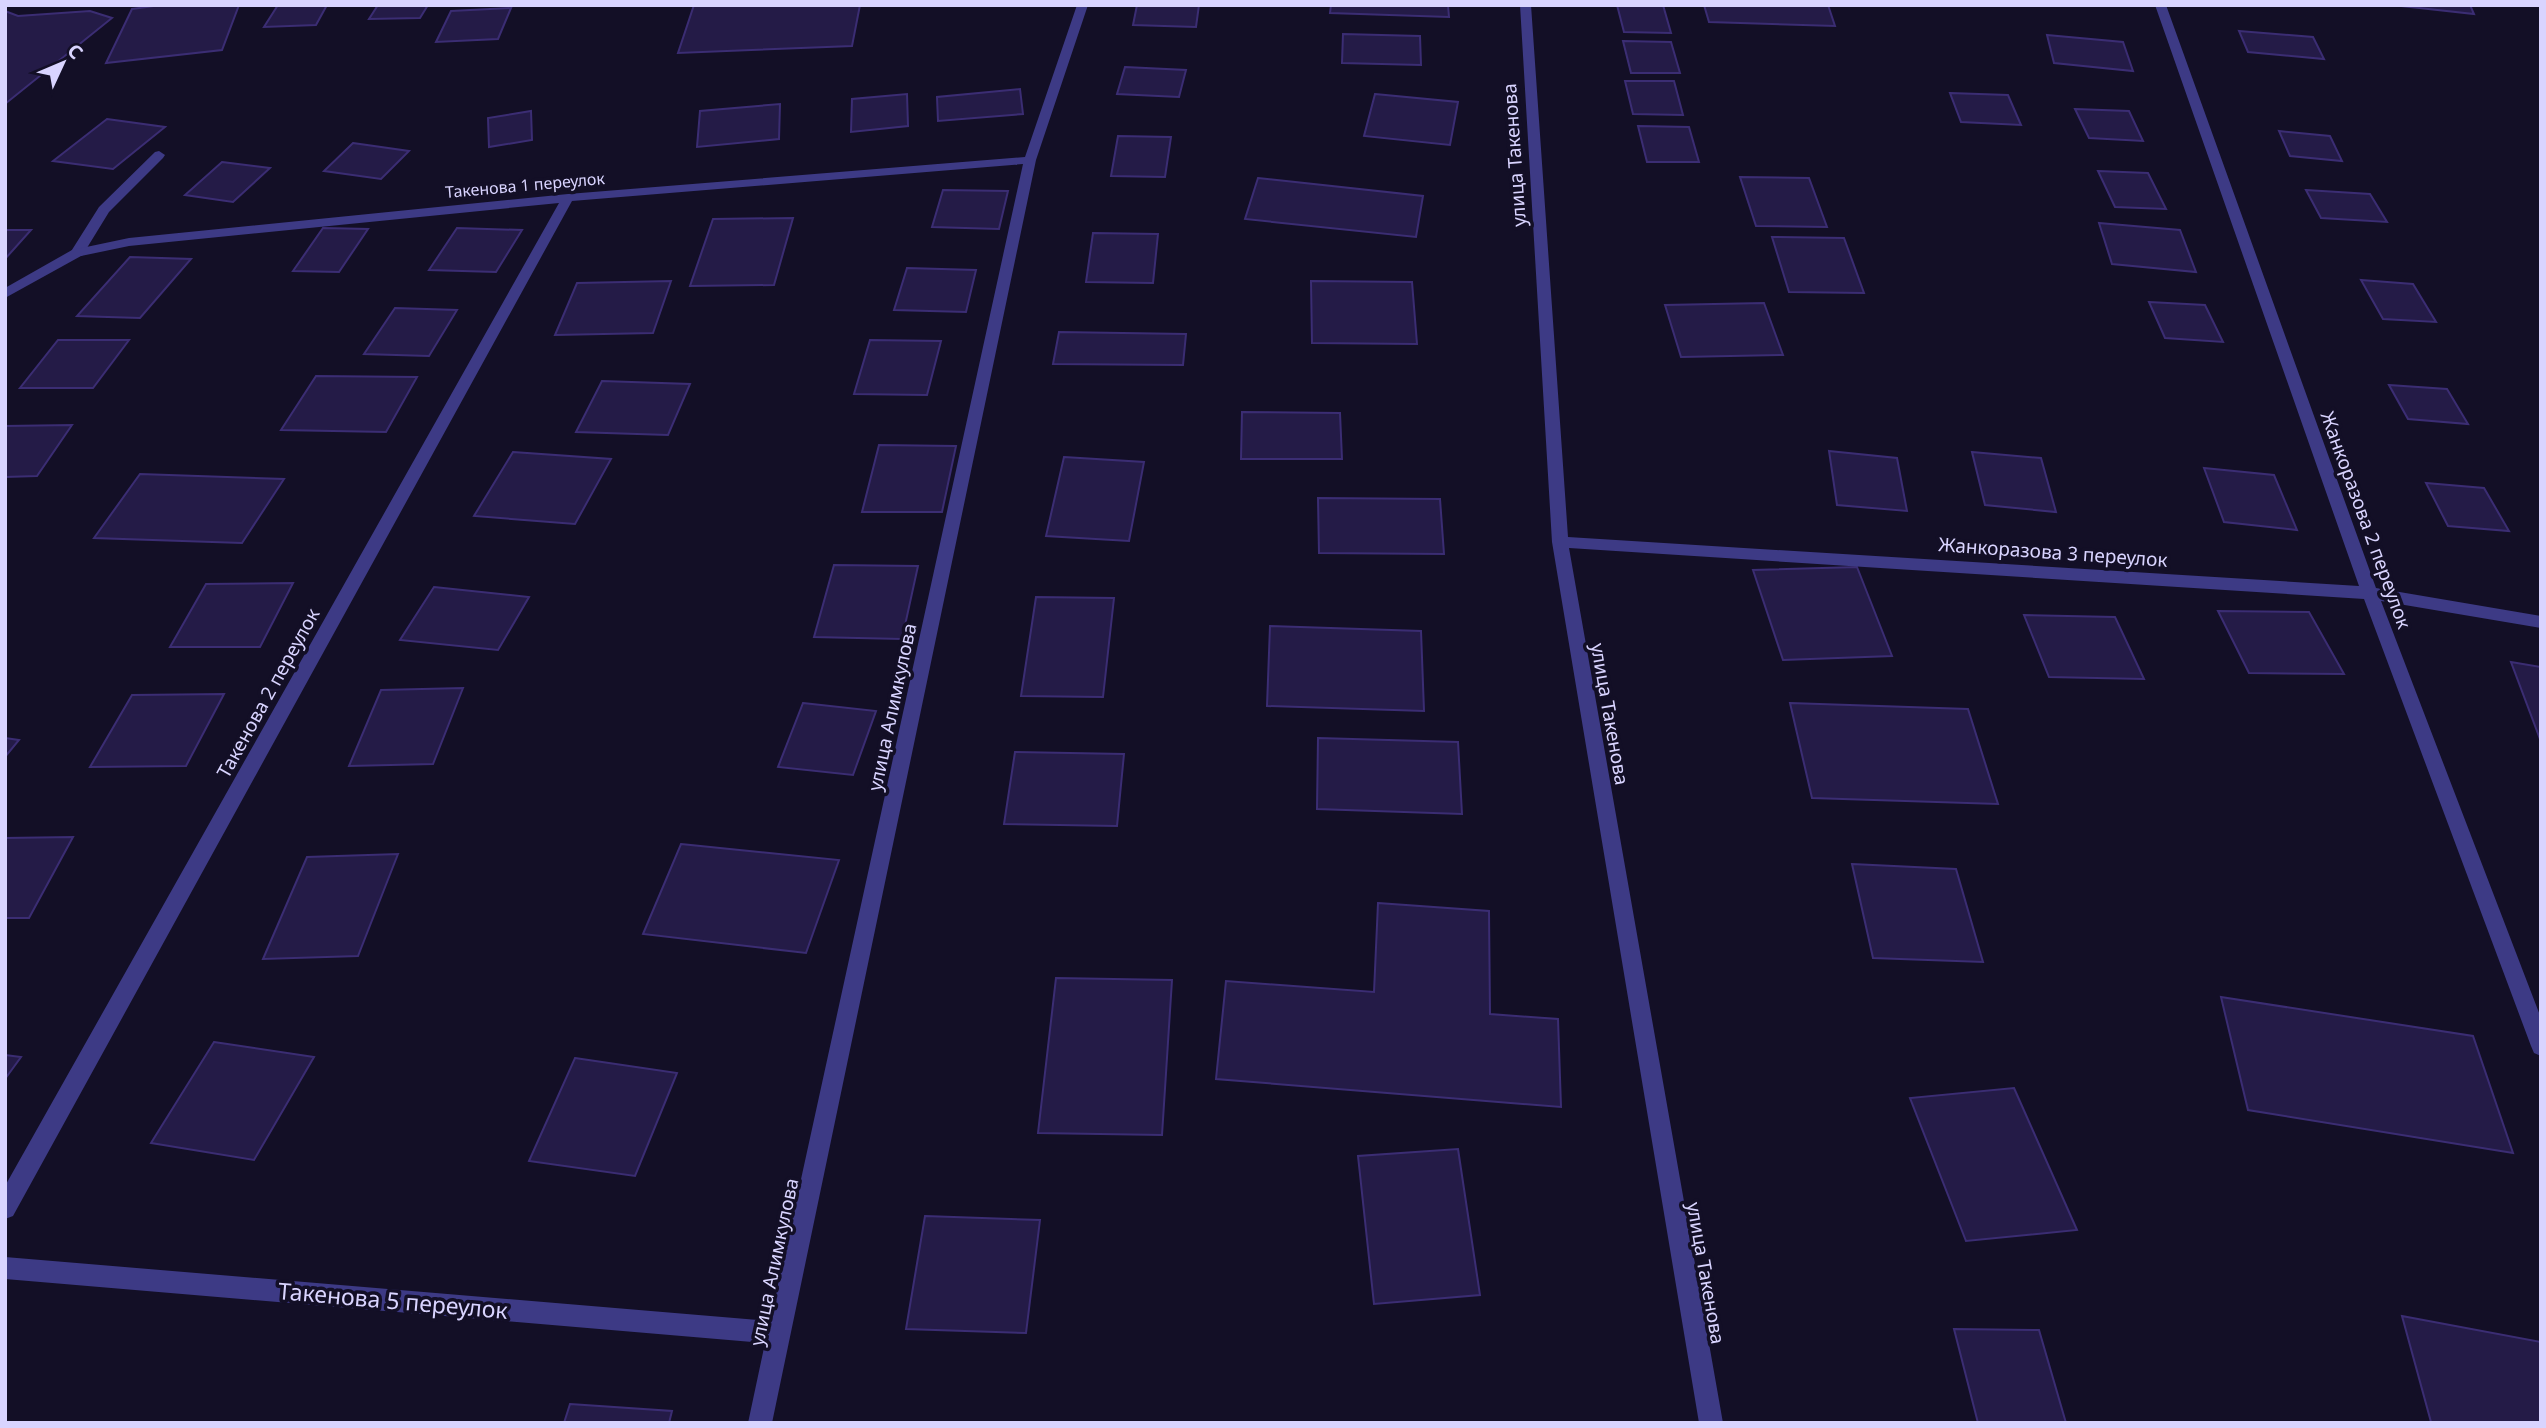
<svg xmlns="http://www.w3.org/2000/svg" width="2546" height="1428" font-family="'Noto Sans',sans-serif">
<rect width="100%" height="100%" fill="#130f26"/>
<g fill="#241b47" stroke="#3b2d73" stroke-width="2">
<polygon points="161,5 239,5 222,50 106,63 132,9"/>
<polygon points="278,5 327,5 316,25 264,27"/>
<polygon points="378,5 428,5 420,18 369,19"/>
<polygon points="694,5 860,5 852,46 678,53"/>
<polygon points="1137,5 1199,5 1196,27 1133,25"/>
<polygon points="1331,5 1448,5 1449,17 1330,13"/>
<polygon points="1617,5 1663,5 1671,33 1624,32"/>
<polygon points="1704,5 1828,5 1835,26 1709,22"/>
<polygon points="2392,5 2470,5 2474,14"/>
<polygon points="511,8 498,39 436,42 451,11"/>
<polygon points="5,11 18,16 90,11 112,18 5,104"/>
<polygon points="2239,31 2313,37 2324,59 2248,52"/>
<polygon points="1343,34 1420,36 1421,65 1342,63"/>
<polygon points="2047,35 2123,42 2133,71 2054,63"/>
<polygon points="1623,41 1671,42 1680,73 1631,73"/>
<polygon points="1125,67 1186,70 1179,97 1117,94"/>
<polygon points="1625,81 1674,81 1683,115 1633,114"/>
<polygon points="1020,89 1023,114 938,121 937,97"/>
<polygon points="1950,93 2008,95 2021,125 1961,122"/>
<polygon points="907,94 908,126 851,132 852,99"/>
<polygon points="1375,94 1458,102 1450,145 1364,136"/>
<polygon points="780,104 779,139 697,147 700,111"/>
<polygon points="2075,109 2129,111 2143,141 2089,138"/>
<polygon points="531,111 532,140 489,147 488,118"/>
<polygon points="107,119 165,127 113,169 53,161"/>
<polygon points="1638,126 1689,127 1699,162 1647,162"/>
<polygon points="2279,131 2330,136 2342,161 2290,156"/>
<polygon points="1118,136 1171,137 1165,177 1111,176"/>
<polygon points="353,143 409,151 381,179 324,171"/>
<polygon points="222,162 270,168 233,202 185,195"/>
<polygon points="2098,171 2148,173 2166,209 2115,207"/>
<polygon points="1740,177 1809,178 1827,227 1756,226"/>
<polygon points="1258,178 1423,196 1416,237 1245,219"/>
<polygon points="943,190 1008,191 999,229 932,227"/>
<polygon points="2306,190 2370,194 2387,222 2321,218"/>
<polygon points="793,218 774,285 690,286 713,219"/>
<polygon points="2099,223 2180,230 2196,272 2112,264"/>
<polygon points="323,228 368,229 339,272 293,271"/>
<polygon points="457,228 522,230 496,272 429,270"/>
<polygon points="5,230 31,230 5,259"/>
<polygon points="1093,233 1158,234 1153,283 1086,282"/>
<polygon points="1772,237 1844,238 1864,293 1789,292"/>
<polygon points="130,257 191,259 140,318 77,316"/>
<polygon points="907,268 976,270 966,312 894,310"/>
<polygon points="2361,280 2413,284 2436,322 2383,319"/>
<polygon points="671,281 653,333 555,335 577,283"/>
<polygon points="1311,281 1412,282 1417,344 1312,343"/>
<polygon points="2149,302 2205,305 2223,342 2165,338"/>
<polygon points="1764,303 1783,355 1681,357 1665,305"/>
<polygon points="395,308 457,310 429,356 364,354"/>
<polygon points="1059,332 1186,334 1183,365 1053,364"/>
<polygon points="58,340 129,340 93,388 20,388"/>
<polygon points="870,340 941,341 927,395 854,394"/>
<polygon points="316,376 417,377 386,432 281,430"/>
<polygon points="602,381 690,384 668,435 576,432"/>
<polygon points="2389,385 2447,389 2468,424 2408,419"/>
<polygon points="1242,412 1340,413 1342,459 1241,459"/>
<polygon points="72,425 37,476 5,477 5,426"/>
<polygon points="879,445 956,446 942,512 862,512"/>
<polygon points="1829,451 1897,458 1907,511 1837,505"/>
<polygon points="513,452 611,459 575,524 474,516"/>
<polygon points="1972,452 2041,458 2056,512 1985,505"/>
<polygon points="1064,457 1144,462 1129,541 1046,536"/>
<polygon points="2204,468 2274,475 2297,530 2224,522"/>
<polygon points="140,474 284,479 242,543 94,538"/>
<polygon points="2426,483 2484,488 2509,531 2448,526"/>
<polygon points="1318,498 1440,499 1444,554 1319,553"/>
<polygon points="834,565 918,566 902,639 814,637"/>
<polygon points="1857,567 1892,656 1783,660 1753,570"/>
<polygon points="293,583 260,647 170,647 206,584"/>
<polygon points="434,587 529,597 498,650 400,640"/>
<polygon points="1036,597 1114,598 1103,697 1021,696"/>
<polygon points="2218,611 2309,612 2344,674 2249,673"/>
<polygon points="2024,615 2115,617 2144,679 2049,677"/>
<polygon points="1270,626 1421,631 1424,711 1267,706"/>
<polygon points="2511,662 2541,667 2541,739 2540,739"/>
<polygon points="463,688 433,764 349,766 381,690"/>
<polygon points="224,694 186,766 90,767 132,695"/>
<polygon points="803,703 876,711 853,775 778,767"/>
<polygon points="1790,703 1968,709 1998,804 1812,798"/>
<polygon points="5,738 19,740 5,757"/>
<polygon points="1318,738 1458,742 1462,814 1317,809"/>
<polygon points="1015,752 1124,754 1117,826 1004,824"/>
<polygon points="73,837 29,918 5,918 5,838"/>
<polygon points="681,844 839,860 806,953 643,934"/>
<polygon points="398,854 358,956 263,959 307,857"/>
<polygon points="1852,864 1956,869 1983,962 1873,958"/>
<polygon points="1378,903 1489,911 1490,1014 1558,1019 1561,1107 1216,1079 1226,981 1374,992"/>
<polygon points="1056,978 1172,980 1162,1135 1038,1133"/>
<polygon points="2221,997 2473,1036 2513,1153 2248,1110"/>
<polygon points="214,1042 314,1057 254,1160 151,1143"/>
<polygon points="5,1055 21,1057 5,1079"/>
<polygon points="575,1058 677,1073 635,1176 529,1161"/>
<polygon points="2014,1088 2077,1230 1966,1241 1910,1098"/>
<polygon points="1458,1149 1480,1295 1374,1304 1358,1156"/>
<polygon points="925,1216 1040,1220 1026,1333 906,1329"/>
<polygon points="2402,1316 2541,1342 2541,1423 2431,1422"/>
<polygon points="1954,1329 2039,1330 2066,1423 1978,1423"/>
<polygon points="570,1404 672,1411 669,1423 564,1423"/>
</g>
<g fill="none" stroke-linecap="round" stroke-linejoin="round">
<polygon fill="#3d3a85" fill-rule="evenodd" points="159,151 165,155 163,158 109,212 82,256 72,256 70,253 99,207 155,152"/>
<g fill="#3d3a85" fill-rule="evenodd">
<polygon points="1077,5 1088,5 1036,160 772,1423 748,1423 765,1343 5,1279 5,1257 770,1321 1023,164 572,201 13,1216 5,1219 5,1186 559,203 129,246 81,256 5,298 5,288 72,250 129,238 568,194 1025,157"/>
<polygon points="1520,5 1531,5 1568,537 2359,586 2155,5 2166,5 2376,588 2541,616 2541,628 2381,601 2541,1018 2541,1056 2534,1053 2531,1046 2364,599 1569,548 1723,1423 1699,1423 1552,542"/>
</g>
</g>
<g text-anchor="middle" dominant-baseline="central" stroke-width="7" stroke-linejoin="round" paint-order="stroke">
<g font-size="16" fill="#d9d4ff" stroke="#130f26">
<text transform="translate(525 185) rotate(-5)">Такенова 1 переулок</text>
</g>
<g font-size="19" fill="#d9d4ff" stroke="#130f26">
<text transform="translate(1514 155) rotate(-94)">улица Такенова</text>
<text transform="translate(2366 520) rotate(70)">Жанкоразова 2 переулок</text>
<text transform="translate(2053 552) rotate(4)">Жанкоразова 3 переулок</text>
<text transform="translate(268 693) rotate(-61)">Такенова 2 переулок</text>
<text transform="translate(892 707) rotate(-78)">улица Алимкулова</text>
<text transform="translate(1610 714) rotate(80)">улица Такенова</text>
<text transform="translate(774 1262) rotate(-78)">улица Алимкулова</text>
<text transform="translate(1706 1273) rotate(80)">улица Такенова</text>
</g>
<g font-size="23" fill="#d9d4ff" stroke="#130f26">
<text transform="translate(393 1300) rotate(5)">Такенова 5 переулок</text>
</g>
</g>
<rect width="2546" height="1428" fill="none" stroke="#d9d4ff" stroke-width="14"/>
<g transform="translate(63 63) rotate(46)" stroke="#130f26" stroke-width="5" paint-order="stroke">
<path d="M0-5L12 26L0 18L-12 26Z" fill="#d9d4ff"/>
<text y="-10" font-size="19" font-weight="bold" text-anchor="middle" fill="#d9d4ff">С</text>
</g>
</svg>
